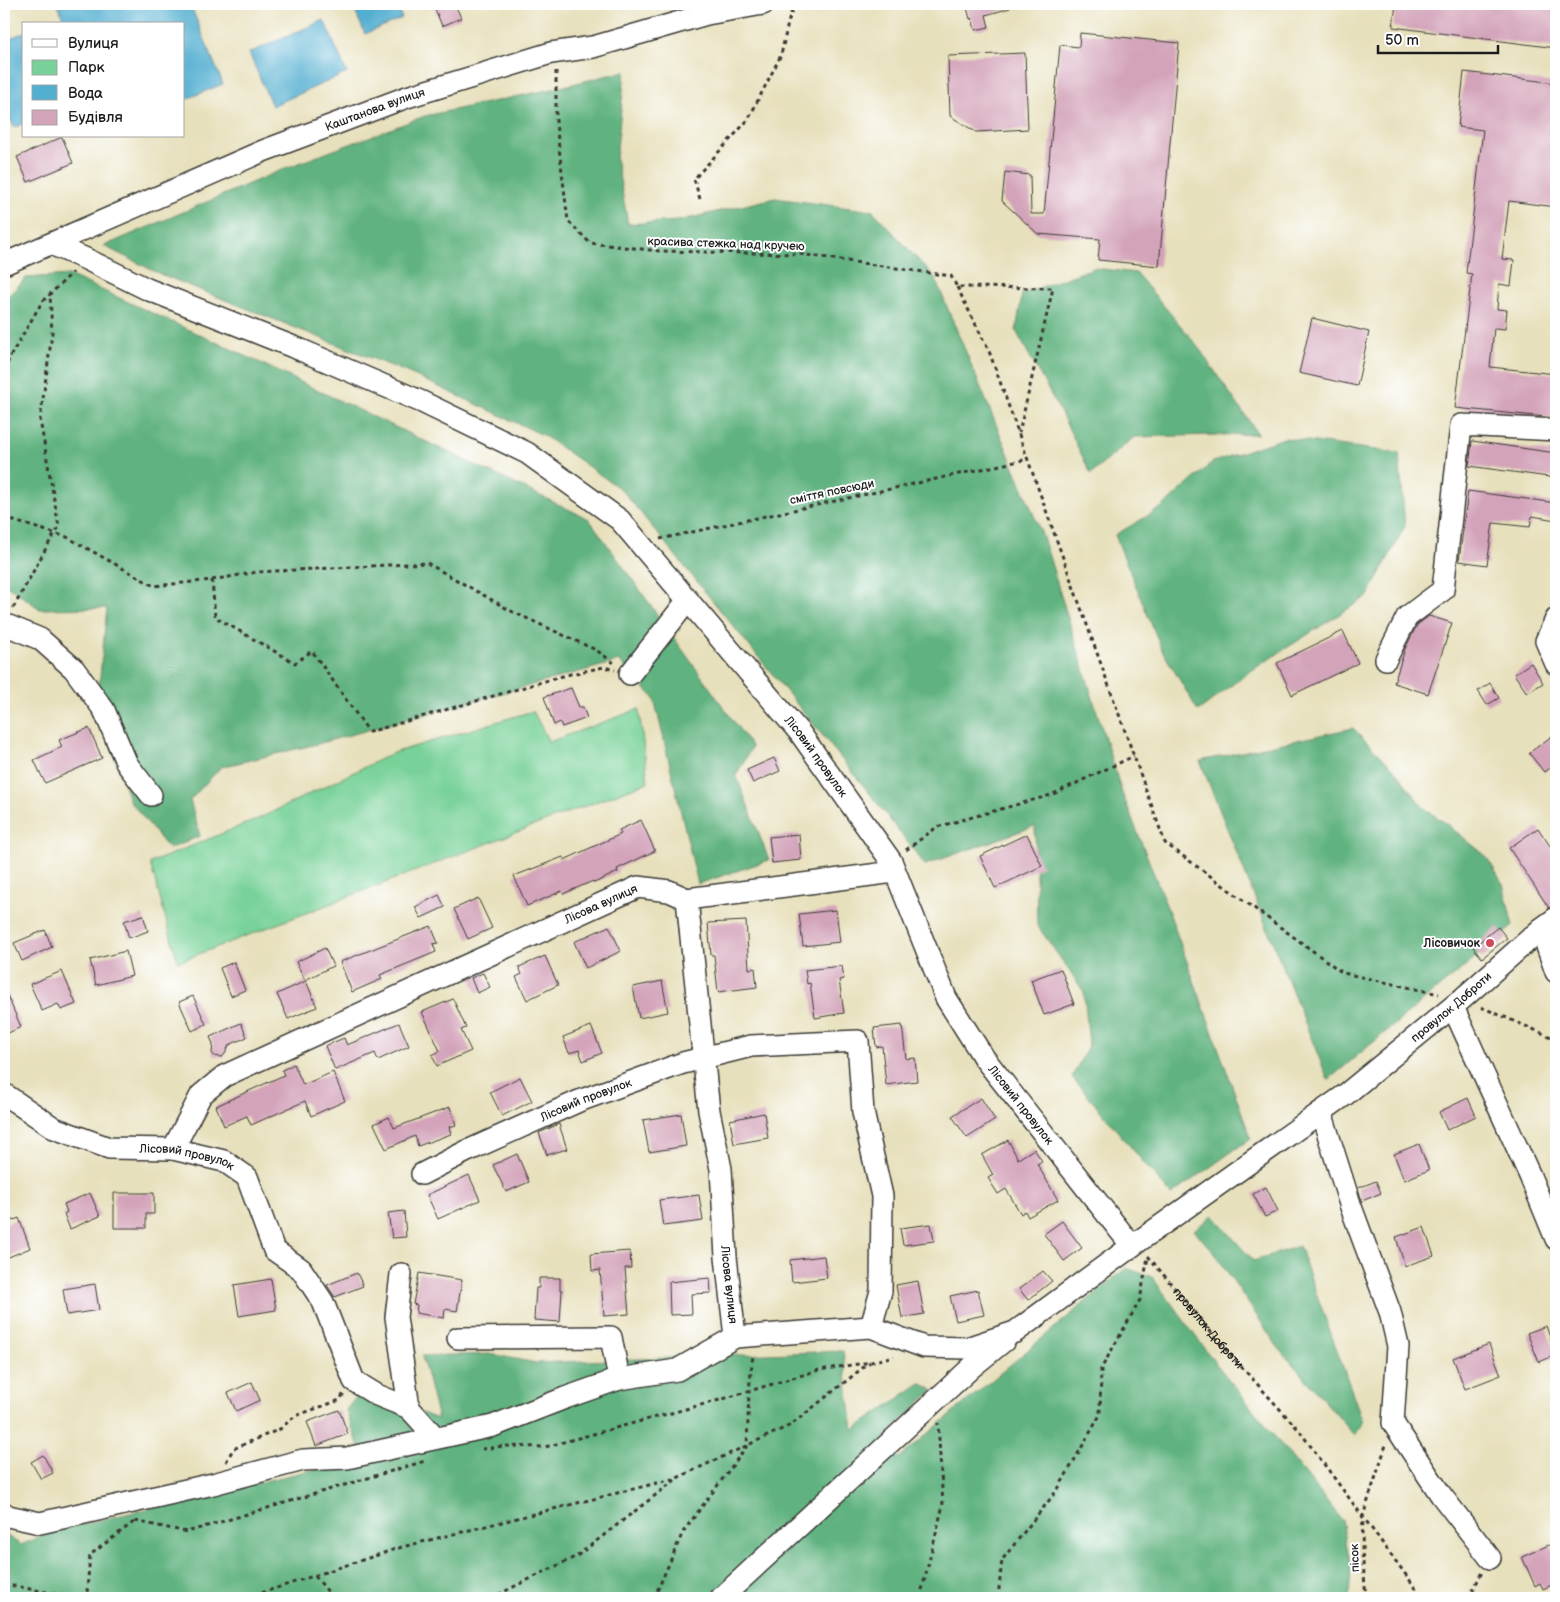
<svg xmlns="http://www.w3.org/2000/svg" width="1560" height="1602" font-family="'Balsamiq Sans',sans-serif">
<rect width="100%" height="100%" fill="#fff"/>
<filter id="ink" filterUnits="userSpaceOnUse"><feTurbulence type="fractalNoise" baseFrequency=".02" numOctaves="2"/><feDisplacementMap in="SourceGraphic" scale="10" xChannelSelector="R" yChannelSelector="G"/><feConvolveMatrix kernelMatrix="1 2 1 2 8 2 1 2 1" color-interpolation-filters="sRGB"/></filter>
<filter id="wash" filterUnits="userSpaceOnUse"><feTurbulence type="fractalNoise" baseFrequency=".0096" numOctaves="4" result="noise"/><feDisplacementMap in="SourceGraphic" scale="20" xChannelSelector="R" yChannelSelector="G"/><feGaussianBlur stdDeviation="1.12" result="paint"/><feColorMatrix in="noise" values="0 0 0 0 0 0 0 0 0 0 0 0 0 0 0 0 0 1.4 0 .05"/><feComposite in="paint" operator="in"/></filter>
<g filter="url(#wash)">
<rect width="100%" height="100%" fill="#e7e0bc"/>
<polygon fill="#77d198" stroke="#4a765a" points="639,709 648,782 178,962 150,863 260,818 393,753 533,711 549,742"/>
<g fill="#61b380" stroke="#3e684e">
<polygon points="625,71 616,158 628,224 678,221 775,198 873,211 935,278 1043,537 1122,793 1170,915 1251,1138 1171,1195 1072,1077 1089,1044 1084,992 1037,925 1035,826 925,865 867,790 622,490 543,435 409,373 160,274 104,246 286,168 425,116 557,88"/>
<polygon points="1094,268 1136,273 1196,344 1258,434 1134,437 1091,474 1061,413 1016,331 1022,294"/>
<polygon points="69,275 235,351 589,519 752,747 736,775 769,860 698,884 654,698 619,661 317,744 221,767 190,800 200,836 169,849 129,800 97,706 107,608 40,609 4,583 4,300 26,278"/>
<polygon points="1284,438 1399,453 1405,526 1368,596 1246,674 1198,711 1162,650 1115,535 1161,508 1213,462"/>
<polygon points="1353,728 1393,768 1423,807 1449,826 1486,856 1503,884 1513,926 1328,1080 1200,761"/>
<polygon points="1213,1215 1253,1261 1299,1246 1363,1422 1355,1436 1277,1346 1216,1255 1194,1230"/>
<polygon points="1126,1268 1152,1277 1213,1360 1342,1520 1351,1568 1349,1598 4,1598 4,1534 21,1545 50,1532 303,1472 364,1461 346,1410 361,1391 438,1419 422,1356 490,1354 536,1363 843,1351 853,1430 921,1383 933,1390 884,1438 899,1458"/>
</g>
<g fill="#52afd0" stroke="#376676">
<polygon points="57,4 190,4 223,84 184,100 184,24 66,24"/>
<polygon points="352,4 396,4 402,18 365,34"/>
<polygon points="324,20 347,73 272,106 249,53"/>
<polygon points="24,32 24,123 14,128 4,104 4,41"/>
</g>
<g id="blocks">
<g fill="#d3a3b9">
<polygon points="433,4 455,4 461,18 442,26"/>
<polygon points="966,4 1010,4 1010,8 986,15 989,27 975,30 972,18 970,19"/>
<polygon points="1396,4 1556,4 1556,48 1393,27"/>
<polygon points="1080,33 1179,43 1159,266 1098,260 1100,239 1038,234 1002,201 1005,172 1030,175 1031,214 1044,214 1060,45 1079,47"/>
<polygon points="1025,53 1028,129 976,132 950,116 948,56"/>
<polygon points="1464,72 1556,83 1556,207 1509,201 1502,259 1514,260 1511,286 1499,284 1497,309 1507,310 1505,329 1494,328 1490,367 1556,374 1556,418 1455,408 1472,274 1466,273 1483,130 1458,127"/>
<polygon points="62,137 73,163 28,182 17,157"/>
<polygon points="1312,318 1369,332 1357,386 1299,373"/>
<polygon points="1472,441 1556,453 1556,478 1469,466"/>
<polygon points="1468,491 1556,503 1556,520 1532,516 1530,527 1493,523 1487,565 1459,561"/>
<polygon points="1429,616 1452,623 1428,694 1394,683 1405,649 1417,625"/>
<polygon points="1343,631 1358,663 1292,695 1277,663"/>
<polygon points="1531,663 1543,683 1527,693 1514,674"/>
<polygon points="1490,683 1499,698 1487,705 1478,691"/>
<polygon points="571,688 579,707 583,707 587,718 562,727 560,722 554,725 544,697"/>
<polygon points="89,728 102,758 45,783 34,760 62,747 59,740"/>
<polygon points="1556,733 1556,763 1544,772 1529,753"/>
<polygon points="774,758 780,771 753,783 747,770"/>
<polygon points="641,820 655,851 617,869 618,872 594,883 593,881 563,894 562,891 527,906 514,876 563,857 564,860 621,834 619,830"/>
<polygon points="1538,828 1556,855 1556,906 1549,908 1509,848"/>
<polygon points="799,834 801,860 772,863 769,837"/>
<polygon points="1027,834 1042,866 995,888 980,856"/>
<polygon points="439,895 445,907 421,918 415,907"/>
<polygon points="478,898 492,928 468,939 454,909"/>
<polygon points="836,910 840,942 803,946 799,914"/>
<polygon points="143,915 148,931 129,938 124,921"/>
<polygon points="746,921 749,969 755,968 757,987 718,992 714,955 711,955 708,923"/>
<polygon points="431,926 438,943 433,944 436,952 380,975 382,979 352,992 340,962"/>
<polygon points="609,926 621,951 586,968 574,942"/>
<polygon points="1498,927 1507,938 1482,958 1473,947"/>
<polygon points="45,930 52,947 22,961 14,943"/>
<polygon points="325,948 333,966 305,980 296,962"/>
<polygon points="126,951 132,976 96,985 90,960"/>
<polygon points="545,956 558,985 527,1000 516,977 522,974 519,967"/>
<polygon points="234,962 245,990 231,996 220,968"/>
<polygon points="842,966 844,979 839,980 844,1013 815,1018 810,983 807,984 805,970"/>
<polygon points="1061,969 1074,1004 1044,1015 1031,980"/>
<polygon points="62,971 76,1004 61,1010 58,1004 42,1011 30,984"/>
<polygon points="483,973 490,987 477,993 471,978"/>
<polygon points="306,981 317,1007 288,1019 277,994"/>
<polygon points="662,981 668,1012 639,1018 633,987"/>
<polygon points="4,988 21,1027 4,1035"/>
<polygon points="193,996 206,1024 192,1031 179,1002"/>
<polygon points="453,999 466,1028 461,1030 471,1051 437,1066 432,1055 440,1051 422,1012"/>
<polygon points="241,1023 247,1037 229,1045 225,1054 222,1057 214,1056 212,1053 213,1044 210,1037"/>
<polygon points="399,1023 409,1046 378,1060 375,1053 335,1070 325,1046 344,1038 347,1045"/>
<polygon points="902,1025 906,1059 915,1058 917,1081 886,1085 882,1046 876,1047 874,1028"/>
<polygon points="591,1026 602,1053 583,1061 579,1050 569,1053 563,1037"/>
<polygon points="294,1064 303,1085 333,1072 345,1101 311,1116 305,1101 251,1125 247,1116 224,1126 216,1106 284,1075 282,1070"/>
<polygon points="520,1077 532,1101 502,1116 490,1092"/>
<polygon points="981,1098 995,1120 967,1138 952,1116"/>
<polygon points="1468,1098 1476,1116 1447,1130 1439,1112"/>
<polygon points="450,1107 456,1125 449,1127 451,1134 418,1146 415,1136 386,1149 374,1124 389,1117 394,1128"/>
<polygon points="764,1113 768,1138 734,1144 730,1120"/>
<polygon points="681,1114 686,1146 649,1152 643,1120"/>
<polygon points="559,1124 567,1149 547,1155 539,1133"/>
<polygon points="1008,1140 1018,1159 1034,1149 1042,1161 1037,1164 1058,1200 1028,1217 1025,1211 1021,1214 1006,1189 998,1194 988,1178 993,1175 982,1155"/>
<polygon points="1419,1144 1429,1170 1404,1180 1394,1154"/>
<polygon points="517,1154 529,1182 506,1192 493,1165"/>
<polygon points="469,1175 480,1200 438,1219 427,1195"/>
<polygon points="1376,1181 1381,1193 1362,1201 1358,1188"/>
<polygon points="1266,1187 1278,1211 1265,1217 1253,1194"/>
<polygon points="90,1193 100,1216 70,1229 64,1214 67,1212 64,1204"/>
<polygon points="114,1193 154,1193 154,1214 146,1214 146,1228 114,1228"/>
<polygon points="699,1195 703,1221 663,1226 659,1200"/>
<polygon points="404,1211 406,1237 392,1238 388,1213"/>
<polygon points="19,1218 30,1248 4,1259 4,1224"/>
<polygon points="1062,1221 1082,1248 1064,1261 1044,1234"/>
<polygon points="931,1224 934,1241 903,1245 900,1228"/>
<polygon points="1424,1227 1434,1256 1405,1266 1396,1237"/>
<polygon points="630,1251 631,1268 625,1268 629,1314 604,1316 600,1270 592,1271 591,1254"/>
<polygon points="824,1256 827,1278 792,1282 790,1260"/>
<polygon points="1043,1271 1052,1281 1028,1300 1019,1289"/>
<polygon points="357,1273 363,1286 335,1297 327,1285"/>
<polygon points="419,1273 462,1280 457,1311 445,1309 444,1318 416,1313 417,1305 413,1304"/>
<polygon points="539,1278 560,1278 560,1290 562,1290 560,1322 534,1320 536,1288 539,1288"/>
<polygon points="710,1278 711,1293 691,1294 692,1314 670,1315 669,1282"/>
<polygon points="271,1279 276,1310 239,1316 234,1285"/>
<polygon points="918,1281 924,1314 902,1318 896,1285"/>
<polygon points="95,1284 99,1310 67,1315 63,1289"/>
<polygon points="978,1290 984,1315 956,1321 950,1296"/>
<polygon points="1546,1326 1556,1355 1539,1362 1527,1333"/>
<polygon points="1489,1344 1501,1375 1465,1389 1453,1358"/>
<polygon points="252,1382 260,1400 236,1411 228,1393"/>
<polygon points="339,1410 348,1434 316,1446 307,1422"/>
<polygon points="43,1455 53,1473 41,1479 31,1462"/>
<polygon points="1551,1544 1556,1555 1556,1583 1543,1589 1540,1583 1535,1586 1522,1557"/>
</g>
</g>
</g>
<g filter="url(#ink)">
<use href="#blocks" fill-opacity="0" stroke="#3a3934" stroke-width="1"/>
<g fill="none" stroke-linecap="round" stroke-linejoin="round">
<defs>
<g id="minor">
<path id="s2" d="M51,244L86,259L147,289L301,350L422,402L527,453L620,520L800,733L891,861L946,998L984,1058L1132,1246L1015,1332L967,1348L924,1347L871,1327L735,1337L677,1370L619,1379L611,1337L458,1338"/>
<path id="s3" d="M4,264L263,151L407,97L551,53L593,47L707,14L763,4"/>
<polyline points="1556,619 1546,641 1556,664"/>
<polyline points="4,624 40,639 74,669 104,710 127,764 151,795"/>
<polyline points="1386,659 1407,617 1443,590 1461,425 1556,430"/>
<polyline points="630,674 688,600"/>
<polyline points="687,899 894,872"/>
<polyline points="1541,929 1556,972"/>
<polyline points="1453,1007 1530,1176 1556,1239"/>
<path id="s4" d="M4,1094L54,1128L109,1148L173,1149L224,1161L247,1177L274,1250L301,1269L323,1302L354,1381L377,1395L409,1408L436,1438"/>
<polyline points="1321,1112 1351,1207 1390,1312 1398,1346 1393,1423 1441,1495 1490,1558"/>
<path id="s5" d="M173,1149L201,1095L224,1076L638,887L669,891L687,899L709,1111L721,1169L726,1257L735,1337"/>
<path id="s6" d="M422,1174L465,1152L579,1101L683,1063L751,1046L858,1041L863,1112L882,1196L881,1291L871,1327"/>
<path id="s7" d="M1132,1246L1345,1095L1462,999L1541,929L1556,918"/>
<polyline points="401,1274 396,1317 409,1408"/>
<polyline points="4,1513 8,1516 40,1523 213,1484 303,1460 347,1458 493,1426 565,1398 619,1379"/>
<polyline points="721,1598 936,1400 973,1366 1005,1340"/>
</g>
</defs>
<use href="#minor" stroke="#3a3934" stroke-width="24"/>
<g stroke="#3a3934" stroke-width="3" stroke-dasharray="4 4" stroke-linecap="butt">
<polyline points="556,71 556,123 568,221 590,243 659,251 799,254 951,276 957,287 1053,288 1019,433"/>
<polyline points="700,199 694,179 748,120 781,55 788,23 794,4"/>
<polyline points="957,287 989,351 1165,843 1343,973 1439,994"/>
<polyline points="4,371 11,355 42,302 73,272"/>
<polyline points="4,518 67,537 154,586 212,580 257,572 427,563 513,612 596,650 617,665"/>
<polyline points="660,539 1028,459"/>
<polyline points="212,580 215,617 295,663 312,651 369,732 566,675 604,667 615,670"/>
<path d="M13,608C29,581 42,553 59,527L40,420L52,334L50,294"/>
<polyline points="906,850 937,827 1051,795 1134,756"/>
<polyline points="1481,1007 1556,1039"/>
<path id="s1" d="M1148,1256L1219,1342L1298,1429L1423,1598"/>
<polyline points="482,1449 504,1446 545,1447 723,1399 819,1370 871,1362 894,1356"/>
<polyline points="226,1462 233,1449 280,1429 295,1416 340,1400 344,1393"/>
<polyline points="135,1521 187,1532 425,1461"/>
<polyline points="315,1576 333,1598"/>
<polyline points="4,1584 77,1598"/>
<polyline points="93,1598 87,1590 90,1555 135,1521"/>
<polyline points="246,1598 402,1547 677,1478 791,1425 870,1362"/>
<polyline points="491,1598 577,1556 675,1480"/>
<polyline points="654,1598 683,1532 747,1446 749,1391 753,1354"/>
<polyline points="920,1598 943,1505 938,1423"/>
<polyline points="998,1598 1002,1560 1058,1489 1100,1415 1101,1369 1140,1300 1148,1257"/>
<polyline points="1366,1598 1362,1551 1363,1516 1386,1445"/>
<polyline points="1469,1598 1482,1572"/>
</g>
<use href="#minor" stroke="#fff" stroke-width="21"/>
</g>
</g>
<circle fill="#d1495b" stroke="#fff" stroke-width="2" cx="1490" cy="943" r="5"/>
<g text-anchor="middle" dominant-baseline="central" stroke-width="4" stroke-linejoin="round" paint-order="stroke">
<g font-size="12" fill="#1c1c1c" stroke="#fff">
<text stroke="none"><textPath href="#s3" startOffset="402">Каштанова вулиця</textPath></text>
<text transform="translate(726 244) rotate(2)">красива стежка над кручею</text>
<text transform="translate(832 492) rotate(-12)">сміття повсюди</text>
<text stroke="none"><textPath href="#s2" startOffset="942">Лісовий провулок</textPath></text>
<text stroke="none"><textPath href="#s5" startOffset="505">Лісова вулиця</textPath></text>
<text stroke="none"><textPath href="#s7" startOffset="399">провулок Доброти</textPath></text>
<text stroke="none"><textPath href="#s6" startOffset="180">Лісовий провулок</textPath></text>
<text stroke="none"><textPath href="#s2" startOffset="1349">Лісовий провулок</textPath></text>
<text stroke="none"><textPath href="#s4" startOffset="198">Лісовий провулок</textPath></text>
<text stroke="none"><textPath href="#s5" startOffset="985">Лісова вулиця</textPath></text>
<text stroke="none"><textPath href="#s1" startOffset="94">провулок Доброти</textPath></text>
<text transform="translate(1355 1558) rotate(-92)">пісок</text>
</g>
<g font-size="12" font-weight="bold" fill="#1c1c1c" stroke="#fff" text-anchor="end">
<text x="1480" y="943">Лісовичок</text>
</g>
</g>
<rect width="1560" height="1602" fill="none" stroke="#fff" stroke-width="20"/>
<rect x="22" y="22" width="162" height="115" fill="#ffffff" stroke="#a4a4a4"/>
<rect x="32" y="39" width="25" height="8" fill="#ffffff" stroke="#a4a4a4"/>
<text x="68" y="48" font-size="15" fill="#1c1c1c">Вулиця</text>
<rect x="32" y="60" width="25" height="15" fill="#77d198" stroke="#a4a4a4"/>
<text x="68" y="72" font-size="15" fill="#1c1c1c">Парк</text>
<rect x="32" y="85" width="25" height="15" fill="#52afd0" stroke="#a4a4a4"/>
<text x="68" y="98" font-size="15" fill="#1c1c1c">Вода</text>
<rect x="32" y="110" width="25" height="15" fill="#d3a3b9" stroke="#a4a4a4"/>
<text x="68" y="122" font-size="15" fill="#1c1c1c">Будівля</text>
<path d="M1378 45v8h120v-8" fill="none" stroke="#1c1c1c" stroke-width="2.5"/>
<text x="1385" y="45" font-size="15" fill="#1c1c1c" stroke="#ffffff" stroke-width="4" paint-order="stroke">50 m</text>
</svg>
